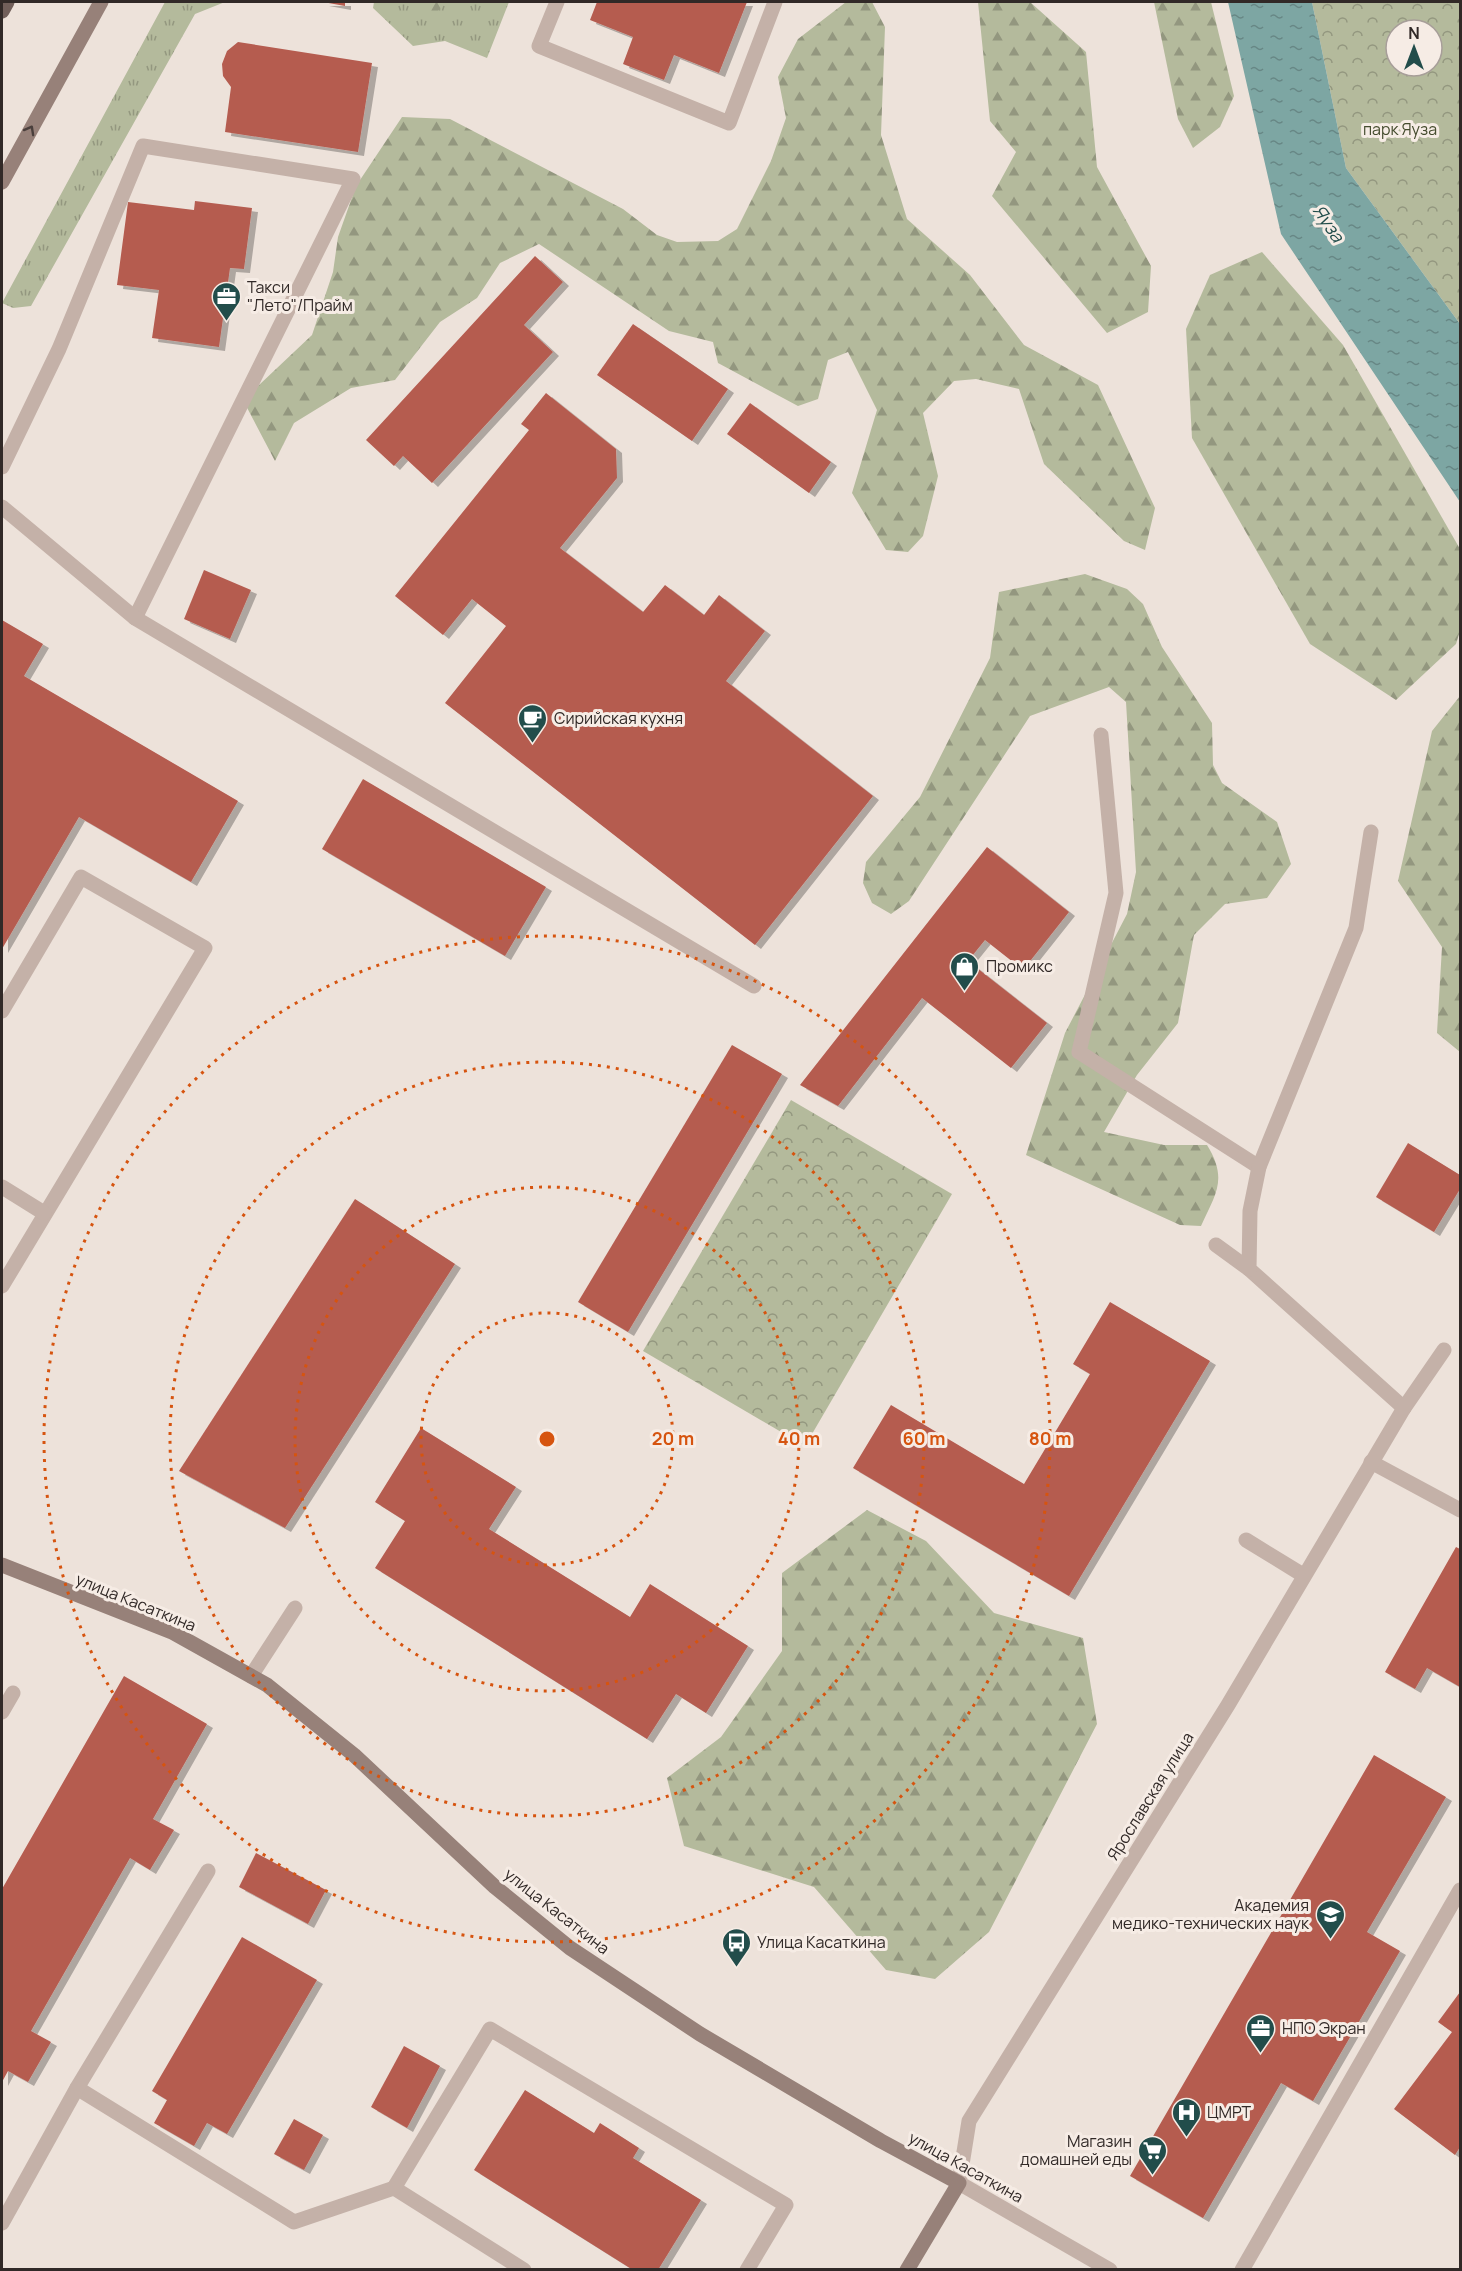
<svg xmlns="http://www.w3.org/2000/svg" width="1462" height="2271" font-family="Manrope,sans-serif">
<defs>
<pattern id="grass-tufts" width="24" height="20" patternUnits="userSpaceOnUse" patternTransform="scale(1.5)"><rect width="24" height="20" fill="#b4ba9c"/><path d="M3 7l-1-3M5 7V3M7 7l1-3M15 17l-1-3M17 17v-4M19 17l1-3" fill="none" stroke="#93977f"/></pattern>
<pattern id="forest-firs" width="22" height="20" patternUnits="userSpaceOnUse" patternTransform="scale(1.5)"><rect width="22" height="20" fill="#b4ba9c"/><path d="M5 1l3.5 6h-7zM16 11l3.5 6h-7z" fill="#93977f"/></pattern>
<pattern id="park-crowns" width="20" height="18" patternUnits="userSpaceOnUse" patternTransform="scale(1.5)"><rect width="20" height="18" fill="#b4ba9c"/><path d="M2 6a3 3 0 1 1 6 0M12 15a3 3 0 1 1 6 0" fill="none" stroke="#93977f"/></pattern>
<pattern id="water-ripples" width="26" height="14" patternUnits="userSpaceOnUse" patternTransform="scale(1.5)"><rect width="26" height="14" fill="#7da6a3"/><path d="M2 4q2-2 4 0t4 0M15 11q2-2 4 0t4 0" fill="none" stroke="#678785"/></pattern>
<filter id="shadow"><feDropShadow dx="6" dy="4" stdDeviation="0" flood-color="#0004"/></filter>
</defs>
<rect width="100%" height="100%" fill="#ede2da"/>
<g fill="url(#grass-tufts)">
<polygon points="165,2 225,2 195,14 31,306 13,308 2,303"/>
<polygon points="374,2 509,2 487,58 445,41 413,46 373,8"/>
</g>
<g fill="url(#forest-firs)">
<polygon points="407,2 446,2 436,13 408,4"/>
<polygon points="846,2 872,2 885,27 881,135 907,219 970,275 1024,345 1098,385 1155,508 1145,550 1124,541 1044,464 1019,389 976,379 954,381 923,413 938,476 923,536 908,552 886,550 852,493 877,410 848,352 828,360 818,399 798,406 718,363 713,342 669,331 539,244 500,263 477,298 440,322 395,380 351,388 294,423 275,461 243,400 312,335 333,272 338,237 356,186 402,117 450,119 623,209 657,235 677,242 718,241 737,229 771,161 786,118 778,77 798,39"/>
<polygon points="978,2 1030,2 1086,52 1097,167 1151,266 1148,312 1107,333 992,196 1016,152 990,121"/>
<polygon points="1154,2 1211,2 1234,96 1220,127 1193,148 1178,119"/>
<polygon points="1262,252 1343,345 1460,549 1460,631 1456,644 1396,700 1310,644 1192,438 1186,329 1210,275"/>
<path d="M1085,574L1127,589L1143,604L1162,647L1212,723L1213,765L1222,783L1277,822L1291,864L1267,898L1225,904L1194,935L1178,1023L1137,1075L1104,1132L1164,1145H1207C1228,1179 1216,1193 1201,1226L1180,1225L1026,1155L1065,1033L1127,914L1136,872L1126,702L1109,687L1030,716L909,901L891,914L872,903L863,883L866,862L920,797L990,658L999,592Z"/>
<polygon points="1460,696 1460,1052 1437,1033 1442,947 1398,881 1432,731"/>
<polygon points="867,1510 926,1541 994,1613 1083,1638 1097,1724 989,1932 935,1979 886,1970 814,1887 684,1846 667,1778 721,1737 782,1651 782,1573"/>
</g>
<g fill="url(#park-crowns)" fill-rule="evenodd">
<path d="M1312,2H1460V324L1346,168ZM1396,30H1432V66H1396Z"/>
<polygon points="791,1100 952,1194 805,1446 643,1351"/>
</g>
<polygon fill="url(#water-ripples)" points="1228,2 1312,2 1346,168 1460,324 1460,502 1281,234"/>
<g fill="#b55c50" filter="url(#shadow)">
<polygon points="323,2 345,2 345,6"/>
<polygon points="597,2 747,2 719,73 674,55 664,80 623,64 633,37 590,20"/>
<polygon points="238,42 372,63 358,152 225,132 231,87 223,76 222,64 227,51"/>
<polygon points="195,201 252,208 244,269 230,268 219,347 152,338 159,290 117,285 128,202 194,210"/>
<polygon points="535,256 563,282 524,325 553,352 432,483 403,456 394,466 366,440"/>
<polygon points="633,324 728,389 692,441 597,375"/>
<polygon points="546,393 616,449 617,478 560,548 643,612 665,585 704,615 719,595 765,631 726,681 873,796 755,945 445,703 506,626 472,599 443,635 395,596 529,430 521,424"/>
<polygon points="750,403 831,462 809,493 727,434"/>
<polygon points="204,570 251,590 230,639 184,619"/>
<polygon points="2,620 43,644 24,676 238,801 191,882 79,817 2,949"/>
<polygon points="363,779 546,887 505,956 322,849"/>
<polygon points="987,847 1069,912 1023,970 985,940 968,961 1047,1023 1011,1068 922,998 838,1106 800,1085"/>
<polygon points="732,1045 782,1074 628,1332 578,1302"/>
<polygon points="1408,1143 1460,1175 1460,1189 1434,1232 1376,1197"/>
<polygon points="355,1199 455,1264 285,1528 179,1471"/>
<polygon points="1110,1302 1210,1361 1069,1596 853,1468 891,1405 1024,1484 1090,1374 1073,1364"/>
<polygon points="421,1428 516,1487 489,1529 630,1617 650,1584 748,1646 706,1713 676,1694 647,1739 375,1568 405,1521 375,1502"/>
<polygon points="1456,1547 1460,1549 1460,1687 1427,1668 1415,1689 1385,1672"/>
<polygon points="124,1676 207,1724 153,1819 174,1830 150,1870 130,1858 31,2031 51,2042 28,2082 8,2071 2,2082 2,1889"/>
<polygon points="1374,1755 1446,1797 1367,1932 1400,1951 1313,2101 1281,2083 1203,2218 1130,2176"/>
<polygon points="256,1853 326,1890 308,1924 239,1887"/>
<polygon points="242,1937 317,1980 227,2134 207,2123 194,2146 154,2123 167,2100 152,2091"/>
<polygon points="1460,1992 1460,2147 1455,2155 1394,2109 1452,2032 1438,2022"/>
<polygon points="404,2046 440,2066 407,2128 371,2107"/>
<polygon points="525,2090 594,2133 600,2123 639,2148 633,2158 701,2200 658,2270 633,2270 474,2170"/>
<polygon points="294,2119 323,2135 304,2170 274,2154"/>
</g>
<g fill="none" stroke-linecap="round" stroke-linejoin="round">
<g stroke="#c4b1a8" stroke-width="15">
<polyline points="557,2 539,46 729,123 775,2"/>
<polyline points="2,467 59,349 143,146 353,179 135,618"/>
<polyline points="2,507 135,618 754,986"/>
<polyline points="1101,735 1116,893 1079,1052 1259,1167"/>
<polyline points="1371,832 1356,928 1259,1167 1250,1211 1249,1269 1404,1408"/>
<polyline points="2,1011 81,877 205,948 2,1286"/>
<polyline points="2,1187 44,1213"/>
<polyline points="1216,1245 1249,1269"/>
<polyline points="1371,1462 1460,1510"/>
<polyline points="1246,1540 1303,1575"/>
<polyline points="251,1676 295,1608"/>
<polyline points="2,1712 13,1693"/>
<polyline points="77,2088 294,2222 394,2188 524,2270"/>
<polyline points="394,2188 490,2029 786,2205 747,2270"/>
<polyline points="2,2223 77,2088 208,1871"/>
<polyline points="1242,2270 1460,1890"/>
</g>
<polyline stroke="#c4b1a8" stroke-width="15" points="1110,2270 959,2183 969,2121 1228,1705 1404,1408 1444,1350"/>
<g stroke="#978179" stroke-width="15">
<polyline points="2,182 101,2"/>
<polyline points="2,1565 172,1632 267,1685 354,1755 495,1887 570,1948 700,2034 881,2141 959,2183 907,2270"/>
</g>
<polyline stroke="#715f5a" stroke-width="15" points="2,11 7,2"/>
</g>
<defs><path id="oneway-chevron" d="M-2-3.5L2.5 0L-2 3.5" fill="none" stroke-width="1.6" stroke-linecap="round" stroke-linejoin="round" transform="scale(1.5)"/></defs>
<use stroke="#4a3f3c" href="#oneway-chevron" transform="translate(30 130) rotate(-61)"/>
<g fill="none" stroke="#d6540f" stroke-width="3" stroke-dasharray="3 6">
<circle cx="547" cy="1439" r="126"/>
<circle cx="547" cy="1439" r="252"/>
<circle cx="547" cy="1439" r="377"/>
<circle cx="547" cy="1439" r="503"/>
</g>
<defs>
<symbol id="office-pin" viewBox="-11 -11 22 30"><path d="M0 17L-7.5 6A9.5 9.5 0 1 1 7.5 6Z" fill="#224d4b" stroke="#f6ece5"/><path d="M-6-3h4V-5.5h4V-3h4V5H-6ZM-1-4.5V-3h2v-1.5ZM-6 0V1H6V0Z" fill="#fff"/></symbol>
<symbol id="cafe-pin" viewBox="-11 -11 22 30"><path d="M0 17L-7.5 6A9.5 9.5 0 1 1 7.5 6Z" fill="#224d4b" stroke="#f6ece5"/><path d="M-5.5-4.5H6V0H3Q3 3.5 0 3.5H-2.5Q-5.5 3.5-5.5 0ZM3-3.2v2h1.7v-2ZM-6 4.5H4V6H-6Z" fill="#fff"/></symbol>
<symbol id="shop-pin" viewBox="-11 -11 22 30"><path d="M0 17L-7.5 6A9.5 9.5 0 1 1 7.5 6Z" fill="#224d4b" stroke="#f6ece5"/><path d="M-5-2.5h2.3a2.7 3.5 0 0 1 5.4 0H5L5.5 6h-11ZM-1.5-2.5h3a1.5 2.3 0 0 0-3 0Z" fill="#fff"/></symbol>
<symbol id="university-pin" viewBox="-11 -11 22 30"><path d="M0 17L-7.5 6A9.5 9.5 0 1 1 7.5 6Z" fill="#224d4b" stroke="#f6ece5"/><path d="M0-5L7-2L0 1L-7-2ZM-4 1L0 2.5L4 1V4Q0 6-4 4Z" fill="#fff"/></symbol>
<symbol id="bus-pin" viewBox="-11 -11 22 30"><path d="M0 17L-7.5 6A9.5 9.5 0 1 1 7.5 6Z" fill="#224d4b" stroke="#f6ece5"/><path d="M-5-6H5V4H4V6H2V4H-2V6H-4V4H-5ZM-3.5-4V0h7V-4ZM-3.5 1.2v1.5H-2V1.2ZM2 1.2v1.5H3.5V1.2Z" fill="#fff"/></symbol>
<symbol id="hospital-pin" viewBox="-11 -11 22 30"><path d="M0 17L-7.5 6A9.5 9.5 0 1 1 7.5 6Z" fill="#224d4b" stroke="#f6ece5"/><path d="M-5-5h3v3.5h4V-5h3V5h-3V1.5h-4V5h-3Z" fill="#fff"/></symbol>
<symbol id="supermarket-pin" viewBox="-11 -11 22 30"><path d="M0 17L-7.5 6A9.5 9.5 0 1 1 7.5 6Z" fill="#224d4b" stroke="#f6ece5"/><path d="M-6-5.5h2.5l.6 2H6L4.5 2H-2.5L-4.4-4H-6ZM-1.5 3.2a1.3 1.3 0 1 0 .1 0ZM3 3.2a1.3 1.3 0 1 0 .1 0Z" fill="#fff"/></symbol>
</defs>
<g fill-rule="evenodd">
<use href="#office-pin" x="210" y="280" width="33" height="45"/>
<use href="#cafe-pin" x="516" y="702" width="33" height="45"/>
<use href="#shop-pin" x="948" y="950" width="33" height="45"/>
<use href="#university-pin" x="1314" y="1898" width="33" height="45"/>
<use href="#bus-pin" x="720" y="1926" width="33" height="45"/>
<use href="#office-pin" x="1244" y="2012" width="33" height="45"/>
<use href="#hospital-pin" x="1170" y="2096" width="33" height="45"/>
<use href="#supermarket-pin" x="1136" y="2134" width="33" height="45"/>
</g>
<g text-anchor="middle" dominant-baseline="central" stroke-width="6" stroke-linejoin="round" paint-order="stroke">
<g font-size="16" fill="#454c2e" stroke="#f6ece5">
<text x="1400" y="129">парк Яуза</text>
</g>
<g font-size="16" fill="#312927" stroke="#f6ece5" text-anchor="start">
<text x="247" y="287">Такси<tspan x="247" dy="18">"Лето"/Прайм</tspan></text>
<text x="554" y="718">Сирийская кухня</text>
<text x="986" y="966">Промикс</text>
<text x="1309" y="1905" text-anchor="end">Академия<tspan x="1309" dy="18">медико-технических наук</tspan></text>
<text x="757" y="1942">Улица Касаткина</text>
<text x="1282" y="2028">НПО Экран</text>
<text x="1207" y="2112">ЦМРТ</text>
<text x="1132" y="2141" text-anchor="end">Магазин<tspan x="1132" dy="18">домашней еды</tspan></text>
</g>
<g font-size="16" fill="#312927" stroke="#f6ece5">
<text transform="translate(136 1602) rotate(22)">улица Касаткина</text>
<text transform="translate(1150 1796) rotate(-58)">Ярославская улица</text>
<text transform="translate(557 1911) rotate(38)">улица Касаткина</text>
<text transform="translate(966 2167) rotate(29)">улица Касаткина</text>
</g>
<g font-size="18" font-style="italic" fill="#224d4b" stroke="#f6ece5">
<text transform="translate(1329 223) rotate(56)">Яуза</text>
</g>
</g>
<circle cx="547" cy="1439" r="9" fill="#d6540f" stroke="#f6ece5" stroke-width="3"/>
<g font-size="18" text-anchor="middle" font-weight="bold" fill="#d6540f" stroke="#f6ece5" stroke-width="6" stroke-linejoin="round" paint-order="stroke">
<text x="673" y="1445">20 m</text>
<text x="799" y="1445">40 m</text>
<text x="924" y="1445">60 m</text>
<text x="1050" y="1445">80 m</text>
</g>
<rect width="1462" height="2271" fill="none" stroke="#312927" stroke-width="6"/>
<g transform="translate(1414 48)"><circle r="28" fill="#f6ece5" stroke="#a79e99" stroke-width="1.5"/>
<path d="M0-4.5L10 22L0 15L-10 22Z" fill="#224d4b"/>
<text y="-9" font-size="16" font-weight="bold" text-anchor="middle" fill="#312927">N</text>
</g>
</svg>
